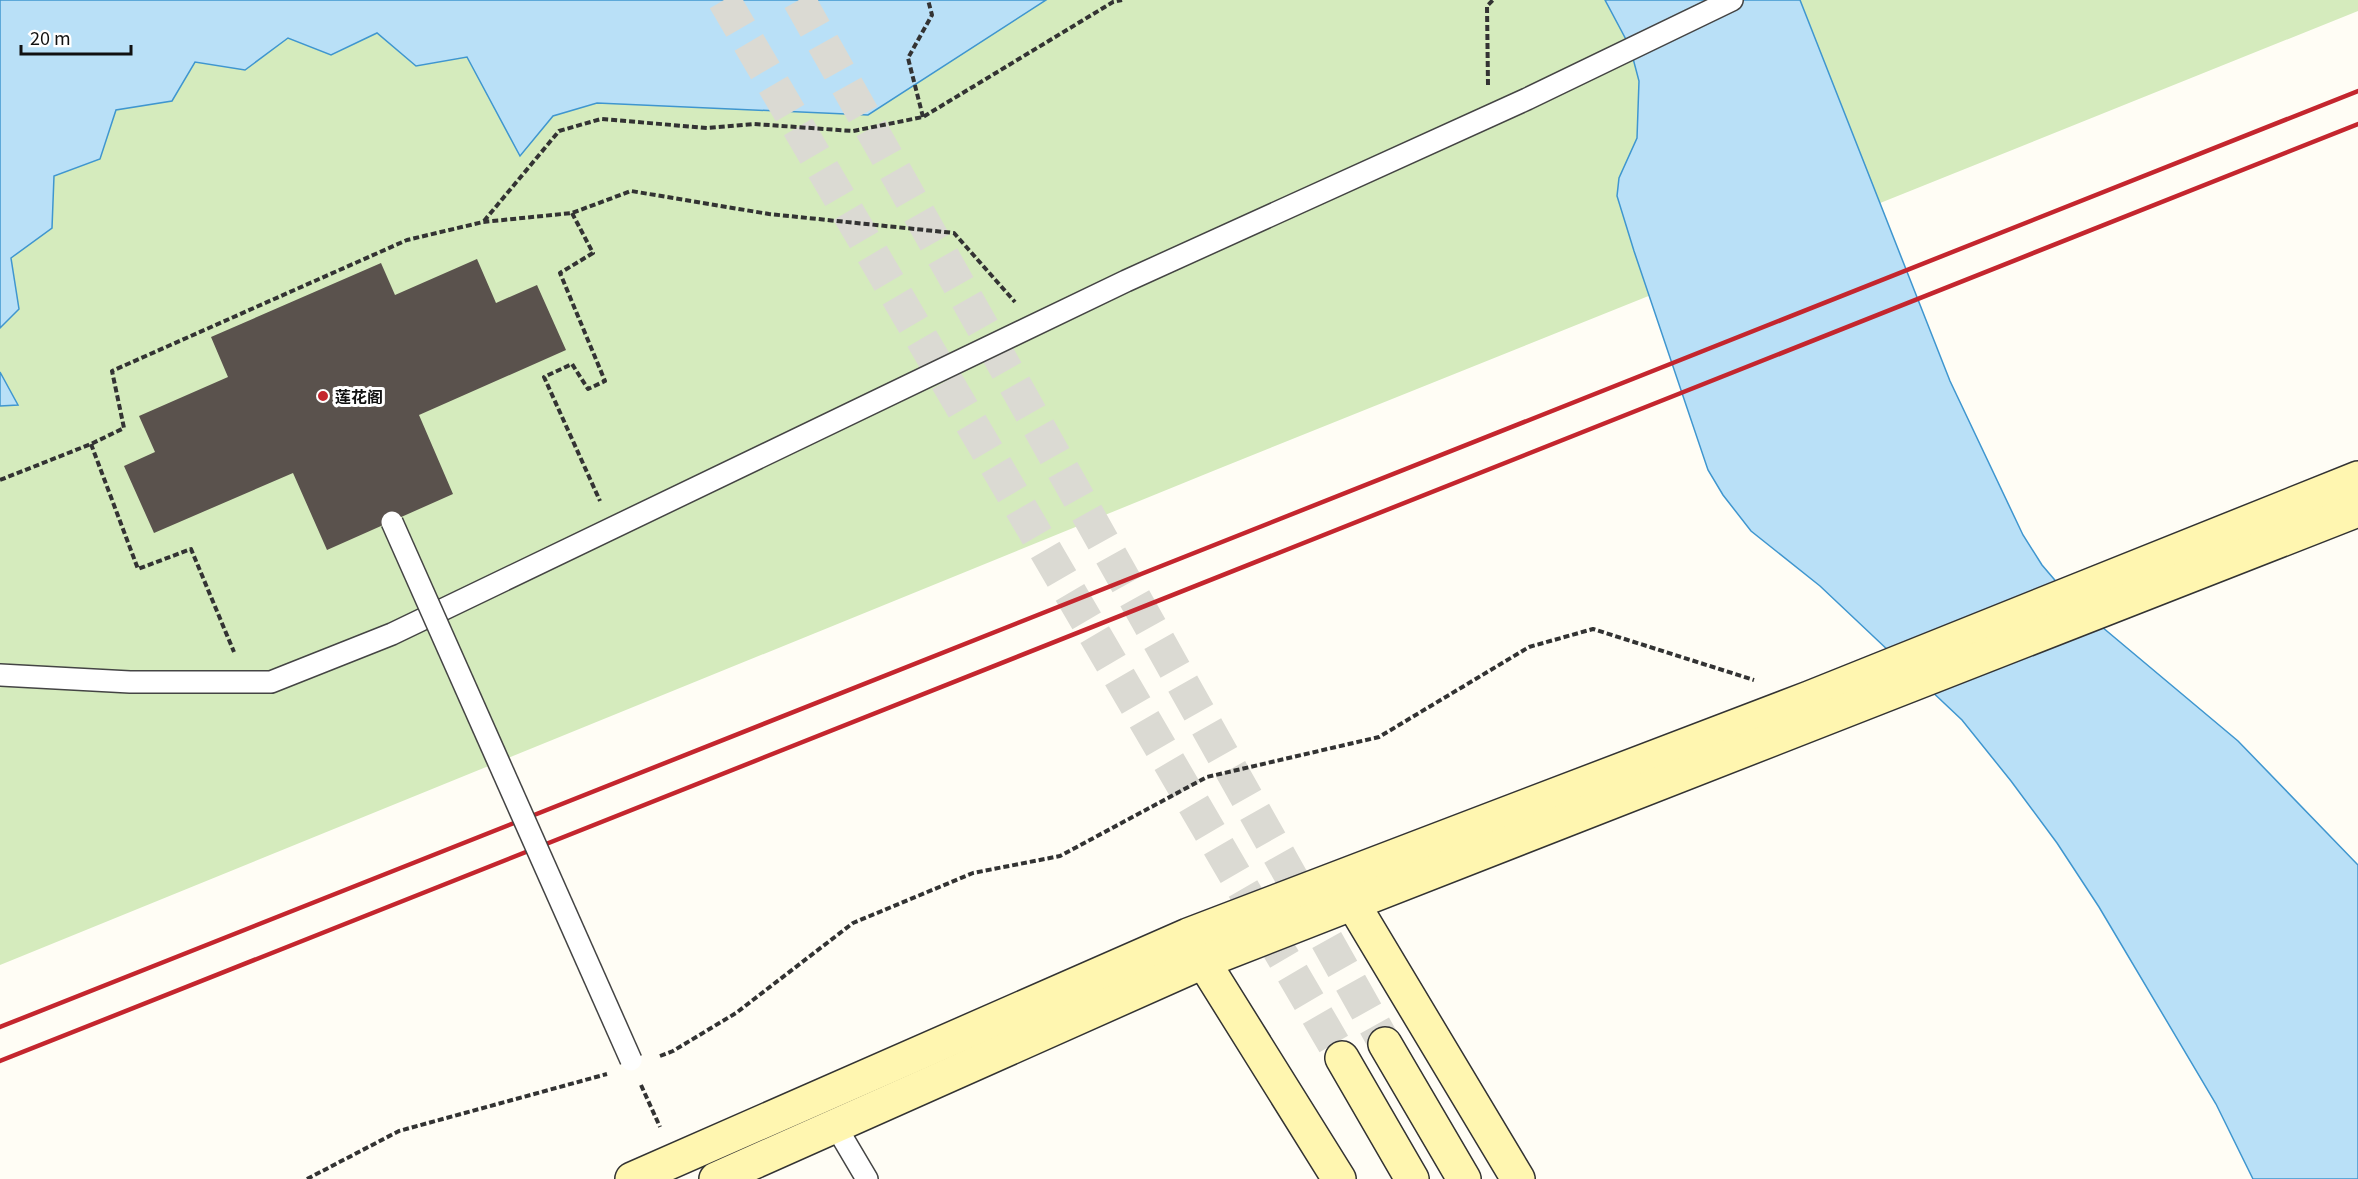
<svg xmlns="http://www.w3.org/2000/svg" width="2358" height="1179" font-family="Georgia,'Noto Sans SC',serif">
<rect width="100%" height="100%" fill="#fffdf5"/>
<polygon fill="#d5ebbd" points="0,0 2358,0 2358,11 1213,471 0,965"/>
<g fill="#b9e0f7" stroke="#3f96cf" stroke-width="1.5">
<polygon points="0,0 1046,0 868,115 597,103 553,116 520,156 467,57 416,66 377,33 331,55 288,38 245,70 195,62 172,101 116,110 100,159 54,176 52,228 11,258 19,309 0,328"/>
<polygon points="1605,0 1800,0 1950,381 2023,535 2042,565 2077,606 2238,741 2358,865 2358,1179 2253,1179 2216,1104 2099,907 2057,843 2011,781 1962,720 1820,586 1751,531 1723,495 1708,470 1634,251 1617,196 1619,178 1637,138 1639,81 1630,47"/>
<polygon points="0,372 18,405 0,406"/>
</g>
<polygon fill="#5a524d" points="477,259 496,303 537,285 566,350 419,415 453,494 327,550 293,473 154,533 124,466 155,452 139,416 228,377 211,337 381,263 395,295"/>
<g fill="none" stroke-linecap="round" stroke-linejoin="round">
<g stroke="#dbdad3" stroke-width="33" stroke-dasharray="33 16" stroke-linecap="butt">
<polyline points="724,0 1342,1058"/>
<polyline points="799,0 1385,1044"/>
</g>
<defs>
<g id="service">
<polyline points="0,675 130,682 271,682 392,634 1126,281 1527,99 1732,0"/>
<polyline points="835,1125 867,1179"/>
</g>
<g id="secondary">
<polyline points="1343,887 1518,1179"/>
<polyline points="1193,945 1339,1179"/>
<polyline points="1385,1044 1464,1179"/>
<polyline points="1342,1058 1412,1179"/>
<polyline points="632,1179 1188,935 1809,698 2358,478"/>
<polyline points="716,1179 1203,962 2358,510"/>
</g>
</defs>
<use href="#service" stroke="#444" stroke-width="24"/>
<use href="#secondary" stroke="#333" stroke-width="36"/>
<g stroke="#333" stroke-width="4" stroke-dasharray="6 3" stroke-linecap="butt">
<polyline points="1488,85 1487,6 1493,0"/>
<polyline points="923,117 908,58 932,15 928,0"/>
<polyline points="572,213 593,253 560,273 605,381 588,389 572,364 544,377 600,501"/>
<polyline points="484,221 559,131 601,119 708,128 754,124 853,131 923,117 1113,2 1122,0"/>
<polyline points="91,444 138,569 191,549 234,652"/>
<polyline points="0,480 91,444 124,428 112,371 407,240 483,222 572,213 631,191 769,214 954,233 1015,302"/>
<polyline points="660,1056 673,1051 736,1013 853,923 973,873 1060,856 1207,777 1379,737 1529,647 1593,629 1754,680"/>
<polyline points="641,1085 660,1127"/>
<polyline points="307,1179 399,1131 607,1074"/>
</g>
<use href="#service" stroke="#fff" stroke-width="21"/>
<use href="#secondary" stroke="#fff6b0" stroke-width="33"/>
<g stroke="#c4262e" stroke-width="4.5">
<polyline points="0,1027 2358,91"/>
<polyline points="0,1061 2358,124"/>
</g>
<defs>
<polyline id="service-bridge" points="392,522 631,1060"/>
</defs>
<use href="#service-bridge" stroke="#444" stroke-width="24" stroke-linecap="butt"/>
<use href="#service-bridge" stroke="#fff" stroke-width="21"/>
</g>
<circle fill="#c4262e" stroke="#fff" stroke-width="2" cx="323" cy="396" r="6"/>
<g text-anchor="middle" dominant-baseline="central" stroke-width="6" stroke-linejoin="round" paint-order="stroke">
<g font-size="16" font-weight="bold" fill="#111" stroke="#fff" text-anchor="start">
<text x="335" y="396">莲花阁</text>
</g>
</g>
<path d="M21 45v9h110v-9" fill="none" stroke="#111111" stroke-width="3"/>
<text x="30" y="45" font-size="18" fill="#111111" stroke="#ffffff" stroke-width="4.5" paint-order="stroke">20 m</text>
</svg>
